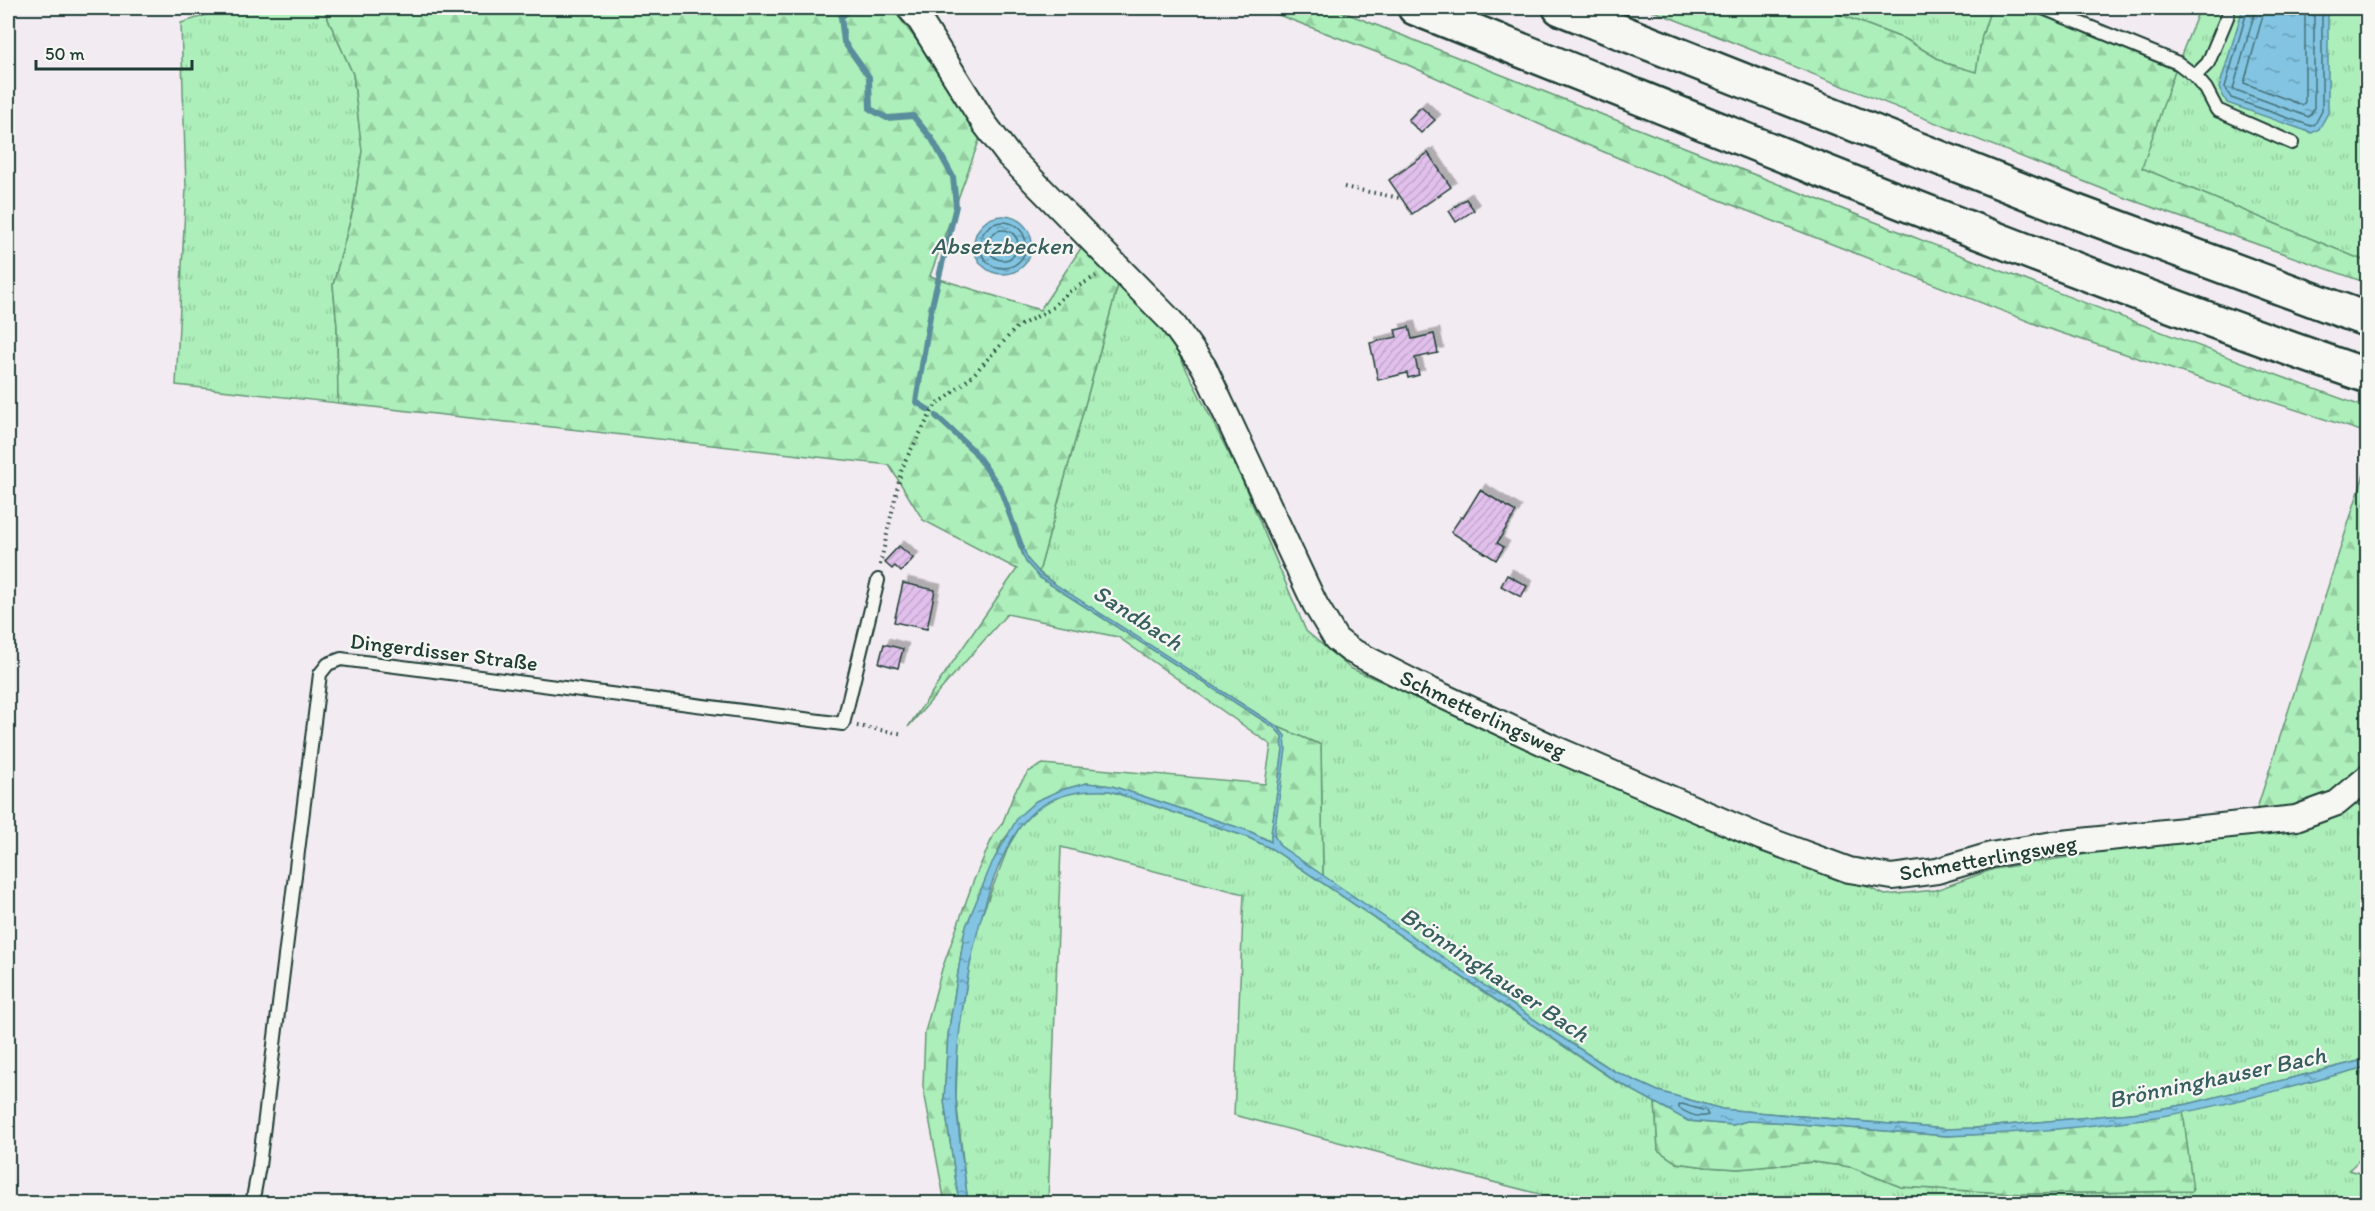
<svg xmlns="http://www.w3.org/2000/svg" width="2375" height="1211" font-family="Itim,sans-serif">
<defs>
<pattern id="grass-tufts" width="24" height="20" patternUnits="userSpaceOnUse" patternTransform="scale(1.5)"><rect width="24" height="20" fill="#acefba"/><path d="M3 7l-1-3M5 7V3M7 7l1-3M15 17l-1-3M17 17v-4M19 17l1-3" fill="none" stroke="#94cea0"/></pattern>
<pattern id="forest-firs" width="22" height="20" patternUnits="userSpaceOnUse" patternTransform="scale(1.5)"><rect width="22" height="20" fill="#acefba"/><path d="M5 1l3.5 6h-7zM16 11l3.5 6h-7z" fill="#94cea0"/></pattern>
<pattern id="water-ripples" width="26" height="14" patternUnits="userSpaceOnUse" patternTransform="scale(1.5)"><rect width="26" height="14" fill="#82c4e2"/><path d="M2 4q2-2 4 0t4 0M15 11q2-2 4 0t4 0" fill="none" stroke="#6aa0b8"/></pattern>
<pattern id="building-hatch" width="6" height="6" patternUnits="userSpaceOnUse" patternTransform="scale(1.5)"><rect width="6" height="6" fill="#e2c0ec"/><path d="M-1 1l2-2M0 6l6-6M5 7l2-2" fill="none" stroke="#c1a6cb"/></pattern>
<filter id="shadow"><feDropShadow dx="5.5" dy="-5.5" stdDeviation="0" flood-color="#0004"/></filter>
</defs>
<rect width="100%" height="100%" fill="#f2ebf1"/>
<filter id="ink" filterUnits="userSpaceOnUse"><feTurbulence type="fractalNoise" baseFrequency=".0167" numOctaves="2"/><feDisplacementMap in="SourceGraphic" scale="12" xChannelSelector="R" yChannelSelector="G"/><feConvolveMatrix kernelMatrix="1 2 1 2 8 2 1 2 1" color-interpolation-filters="sRGB"/></filter>
<g filter="url(#ink)">
<g fill="url(#grass-tufts)" stroke="#669677" stroke-width="1.5">
<polygon points="229,8 323,8 353,74 362,151 353,210 333,285 337,326 338,403 176,385 186,188 181,23"/>
<polygon points="1823,8 1991,8 1982,36 1976,73 1945,63 1907,40"/>
<polygon points="2200,8 2367,8 2367,262 2141,168 2175,70"/>
<polygon points="1119,281 1173,343 1242,480 1306,631 1350,668 1652,798 1837,873 1885,895 1936,890 1994,869 2125,848 2231,835 2367,787 2367,1059 2188,1104 2141,1112 1975,1128 1946,1129 1722,1109 1658,1091 1614,1071 1541,1024 1323,876 1321,745 1278,727 1064,591 1039,572"/>
<polygon points="1087,790 1110,791 1247,837 1272,849 1615,1081 1655,1101 1658,1150 1677,1163 1706,1167 1739,1169 1813,1162 1851,1167 1901,1187 2024,1194 2192,1191 2183,1111 2367,1067 2367,1152 2349,1170 2367,1175 2367,1203 1574,1203 1234,1115 1244,894 1061,847 1048,1203 968,1204 956,1098 958,1036 975,933 1009,845 1022,823 1039,807 1062,795"/>
</g>
<g fill="url(#forest-firs)" stroke="#669677" stroke-width="1.5">
<polygon points="323,8 892,8 930,58 980,138 930,276 1040,310 1083,245 1119,281 1039,572 1028,560 1021,542 1018,543 1026,562 1040,578 1275,728 1282,736 1283,750 1271,834 1272,842 1249,831 1112,786 1087,783 1061,790 1036,801 1002,842 965,929 948,1035 944,1100 959,1203 945,1203 923,1086 925,1032 942,969 973,882 994,834 1002,824 1015,791 1028,772 1043,764 1265,784 1271,745 1118,637 1007,614 908,727 1017,569 923,520 889,465 338,403 337,326 333,285 353,210 362,151 353,74"/>
<path d="M1260,8H1333C1677,144 2020,282 2367,408V433L2043,327L1707,195L1561,134L1397,60Z"/>
<polygon points="1646,8 1823,8 1907,40 1945,63 1976,72 1982,36 1991,8 2029,8 2175,70 2142,168 2367,262 2367,283 2123,197"/>
<polygon points="2367,465 2367,768 2334,797 2254,818"/>
<polygon points="1278,727 1321,745 1323,876 1280,846 1274,835 1285,736"/>
<polygon points="1655,1101 1688,1121 1733,1125 1747,1121 1775,1122 1947,1136 2142,1119 2183,1111 2193,1191 2024,1194 1901,1187 1851,1167 1813,1162 1739,1169 1706,1167 1677,1163 1658,1150"/>
</g>
<g fill="url(#water-ripples)" stroke="#5a8e9c" stroke-width="1.5">
<polygon points="2243,8 2328,8 2328,113 2319,129 2312,133 2227,103 2219,88"/>
<circle cx="1003" cy="245" r="29"/>
<path d="M1021,542L1028,560L1042,576L1278,727L1285,736L1286,749L1274,835L1280,846L1541,1024L1614,1071L1658,1091L1722,1109L1946,1129L1975,1128L2141,1112L2188,1104L2367,1059V1067C2293,1086 2218,1109 2142,1119C2078,1128 2011,1134 1947,1136L1775,1122L1747,1121L1733,1125L1688,1121L1616,1081L1272,849L1247,837L1110,791C1085,790 1062,792 1040,807C982,844 953,1032 956,1099C958,1134 964,1169 968,1203H959L944,1100L948,1035L965,929L992,863L1018,817L1036,801L1061,790L1087,783L1112,786L1249,831L1271,842V834L1283,750L1282,736L1275,728L1040,578L1026,562L1018,543Z"/>
</g>
<g fill="none" stroke-linecap="round" stroke-linejoin="round">
<g stroke="#47737a" stroke-width="1.5">
<polyline points="2248,8 2225,87 2231,98 2311,126 2315,124 2322,111 2322,8"/>
<polyline points="2256,8 2233,89 2309,117 2314,109 2314,8"/>
<polyline points="2265,8 2244,83 2302,105 2305,102 2305,8"/>
<circle cx="1003" cy="245" r="23"/>
<circle cx="1003" cy="245" r="15"/>
<path d="M1682,1104L1706,1111L1708,1115C1698,1119 1688,1114 1679,1108V1105Z"/>
</g>
<g stroke="#5a8e9c" stroke-width="6">
<polyline points="852,8 841,17 844,42 869,77 870,109 887,118 913,116 932,139 953,177 956,206 931,310 916,402 929,410"/>
<polyline points="936,416 974,451 1000,488 1022,548"/>
</g>
</g>
<g fill="url(#building-hatch)" stroke="#1f3d34" stroke-width="1.5" filter="url(#shadow)">
<polygon points="1421,107 1435,120 1421,133 1408,120"/>
<polygon points="1428,153 1451,187 1412,214 1389,180"/>
<polygon points="1466,199 1474,210 1456,222 1449,211"/>
<polygon points="1409,327 1412,339 1434,334 1438,353 1415,358 1419,375 1408,378 1407,373 1378,380 1370,343 1397,337 1395,330"/>
<polygon points="1480,490 1516,512 1497,543 1504,547 1496,560 1451,532 1461,517 1463,518"/>
<polygon points="899,546 913,558 901,572 895,566 892,569 884,562"/>
<polygon points="1507,575 1527,586 1521,597 1501,586"/>
<polygon points="903,583 935,590 927,629 894,622"/>
<polygon points="884,644 903,649 898,668 879,663"/>
</g>
<g fill="none" stroke-linecap="round" stroke-linejoin="round">
<defs>
<g id="lane">
<polyline points="2043,8 2178,63 2195,76 2206,89 2217,110 2292,143"/>
<polyline points="2195,76 2208,63 2228,15"/>
<polyline points="252,1204 259,1166 320,674 328,664 341,659 843,724 878,580"/>
</g>
<polyline id="street" points="909,8 919,19 984,123 1009,156 1171,321 1204,367 1315,604 1336,639 1350,650 1415,683 1552,747 1760,837 1849,870 1892,877 1937,871 1991,855 2053,844 2296,818 2337,803 2368,777"/>
<g id="highway">
<path d="M1415,8C1731,133 2046,265 2368,376"/>
<polyline points="1560,8 2074,211 2368,320"/>
</g>
</defs>
<use href="#lane" stroke="#1f3d34" stroke-width="16"/>
<use href="#street" stroke="#1f3d34" stroke-width="28"/>
<use href="#highway" stroke="#1f3d34" stroke-width="38"/>
<g stroke="#1f3d34" stroke-width="4" stroke-dasharray="1.5 4.5" stroke-linecap="butt">
<polyline points="1344,187 1400,198"/>
<polyline points="880,565 901,472 906,459 936,404 948,397 974,374 1017,327 1051,309 1067,293 1096,276"/>
<polyline points="857,726 904,734"/>
</g>
<use href="#lane" stroke="#f6f6f2" stroke-width="12"/>
<use href="#street" stroke="#f6f6f2" stroke-width="24"/>
<use href="#highway" stroke="#f6f6f2" stroke-width="33"/>
</g>
</g>
<g text-anchor="middle" dominant-baseline="central" stroke-width="4.5" stroke-linejoin="round" paint-order="stroke">
<g font-size="22" fill="#1f3d34" stroke="#f6f6f2">
<text transform="translate(444 652) rotate(7)">Dingerdisser Straße</text>
<text transform="translate(1483 714) rotate(25)">Schmetterlingsweg</text>
<text transform="translate(1988 858) rotate(-10)">Schmetterlingsweg</text>
</g>
<g font-size="24" font-style="italic" fill="#385f60" stroke="#f6f6f2">
<text x="1002" y="245">Absetzbecken</text>
<text transform="translate(1138 617) rotate(33)">Sandbach</text>
<text transform="translate(1495 974) rotate(34)">Brönninghauser Bach</text>
<text transform="translate(2217 1077) rotate(-12)">Brönninghauser Bach</text>
</g>
</g>
<rect width="2375" height="1211" fill="none" stroke="#f6f6f2" stroke-width="30"/>
<rect x="15" y="15" width="2345" height="1181" fill="none" stroke="#1f3d34" stroke-width="2" filter="url(#ink)"/>
<path d="M36 60v9h156v-9" fill="none" stroke="#1f3d34" stroke-width="3"/>
<text x="45" y="60" font-size="18" fill="#1f3d34" stroke="#f6f6f2" stroke-width="4.5" paint-order="stroke">50 m</text>
</svg>
